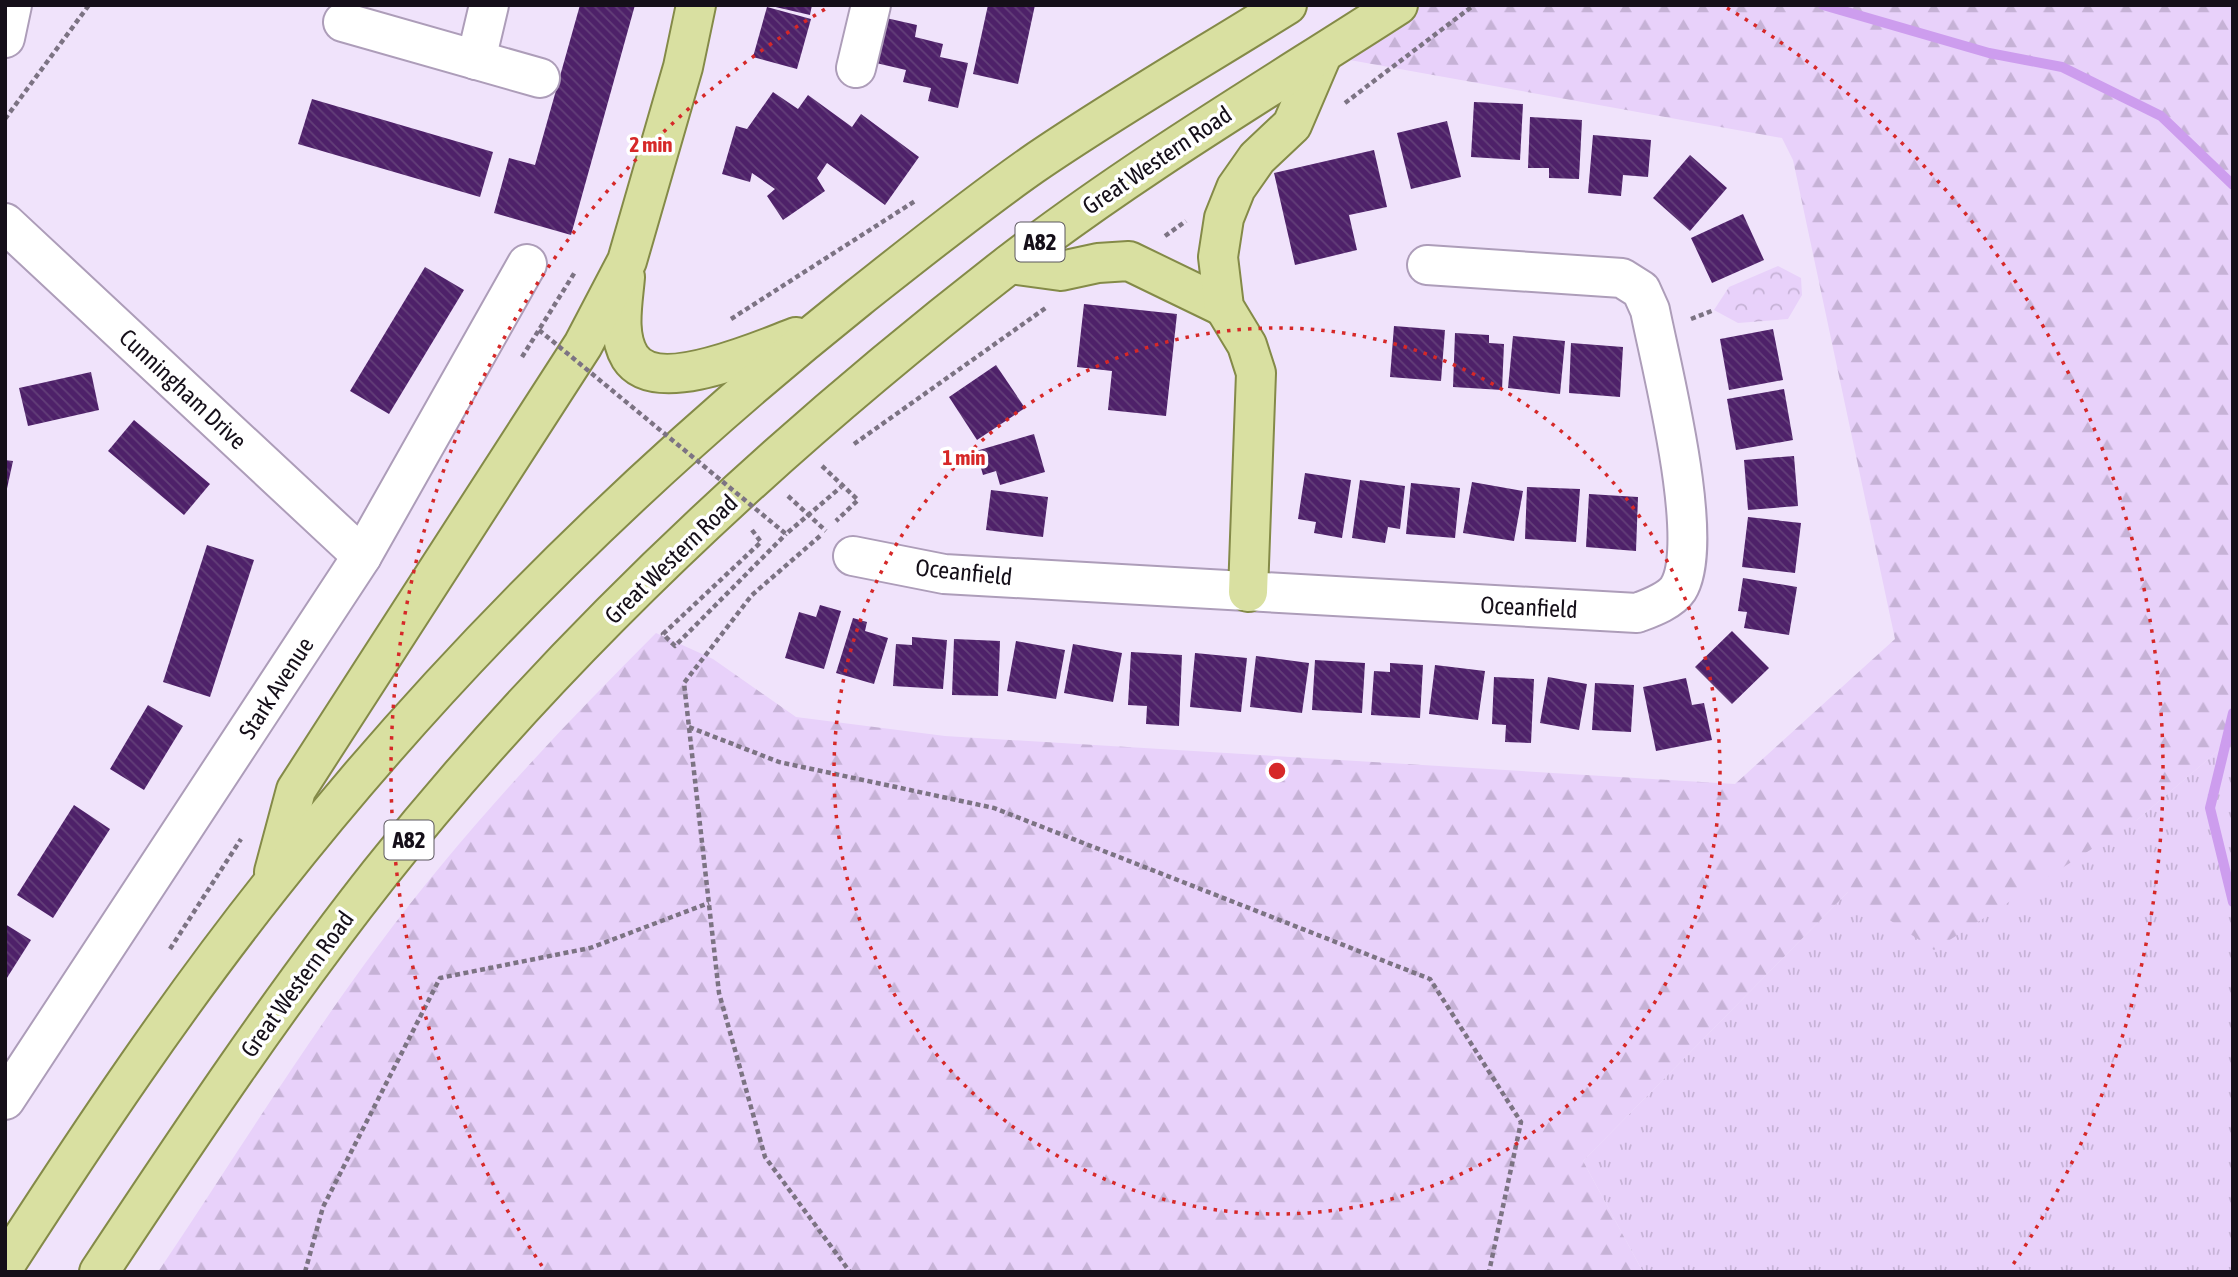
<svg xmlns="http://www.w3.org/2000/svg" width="2238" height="1277" font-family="'Asap Condensed',sans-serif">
<defs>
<pattern id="grass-tufts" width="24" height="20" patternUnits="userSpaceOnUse" patternTransform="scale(1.75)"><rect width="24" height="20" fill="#e8d1fa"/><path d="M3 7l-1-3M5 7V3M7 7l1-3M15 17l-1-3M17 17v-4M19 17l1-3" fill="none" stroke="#c6b2d6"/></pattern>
<pattern id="forest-firs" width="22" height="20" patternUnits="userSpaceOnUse" patternTransform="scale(1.75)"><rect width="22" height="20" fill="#e8d1fa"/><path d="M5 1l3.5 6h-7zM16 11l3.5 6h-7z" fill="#c6b2d6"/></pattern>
<pattern id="park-crowns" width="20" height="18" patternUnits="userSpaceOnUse" patternTransform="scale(1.75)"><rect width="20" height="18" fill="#e8d1fa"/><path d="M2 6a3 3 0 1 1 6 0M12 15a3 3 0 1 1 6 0" fill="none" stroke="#c6b2d6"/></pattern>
<pattern id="building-back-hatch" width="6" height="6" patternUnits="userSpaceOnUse" patternTransform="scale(1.75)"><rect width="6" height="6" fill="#4e2169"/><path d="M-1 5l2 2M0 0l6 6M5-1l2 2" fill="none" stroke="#633f79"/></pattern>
</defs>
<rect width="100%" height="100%" fill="#f0e3fb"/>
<polygon fill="url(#grass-tufts)" points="2233,738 2233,1272 1643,1272 1583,1161 1848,892 2137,820"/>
<path fill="url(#forest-firs)" d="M1398,5H2233V738L2137,820L1934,950L1848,892L1583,1161L1643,1272H158C231,1163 300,1051 378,946C461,834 558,731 656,633L713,659L796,717L945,736L1735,784L1895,639L1793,160L1782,138L1322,55Z"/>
<polygon fill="url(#park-crowns)" points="1778,266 1801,278 1802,295 1788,319 1738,323 1714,310 1729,287"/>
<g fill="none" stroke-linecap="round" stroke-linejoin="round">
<g stroke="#cd9dee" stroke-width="10">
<polyline points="1823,5 1989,53 2062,67 2161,116 2233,185"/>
<polyline points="2233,713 2210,808 2233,902"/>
</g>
</g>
<g fill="url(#building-back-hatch)">
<polygon points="580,5 635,5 571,235 494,213 509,158 535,165"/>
<polygon points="767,5 812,5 810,15"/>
<polygon points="988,5 1035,5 1018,84 973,74"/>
<polygon points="767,7 811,19 797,69 753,57"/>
<polygon points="886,18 917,25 915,37 943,44 940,57 968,63 958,108 928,101 931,88 903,82 906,70 876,63"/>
<polygon points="773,92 798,109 808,95 852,127 861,114 919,157 885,205 827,163 817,178 825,191 783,220 767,196 775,189 752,173 750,182 722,174 736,126 747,129"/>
<polygon points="312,99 493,152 480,197 298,144"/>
<polygon points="1474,102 1523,104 1520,160 1471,157"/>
<polygon points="1530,117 1582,120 1579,179 1549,178 1549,168 1528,168"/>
<polygon points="1447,121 1461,177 1411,189 1397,133"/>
<polygon points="1593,135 1651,140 1648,177 1623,175 1621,196 1588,193"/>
<polygon points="1374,150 1387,207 1349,215 1357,250 1295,265 1274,173"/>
<polygon points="1690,155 1727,188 1690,231 1653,198"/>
<polygon points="1743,214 1764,260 1712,283 1691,238"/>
<polygon points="425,267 464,290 389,414 350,391"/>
<polygon points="1084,304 1177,314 1166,416 1108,410 1112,371 1077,367"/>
<polygon points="1394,326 1445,330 1441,381 1390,377"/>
<polygon points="1773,329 1783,380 1729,390 1720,339"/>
<polygon points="1455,333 1489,335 1489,343 1504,344 1502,390 1453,387"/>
<polygon points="1513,336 1565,341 1560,394 1508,388"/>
<polygon points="1571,343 1623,347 1620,397 1569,393"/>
<polygon points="996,365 1025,408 977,440 949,397"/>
<polygon points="91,372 99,410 28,426 19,388"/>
<polygon points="1784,389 1793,440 1736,450 1727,399"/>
<polygon points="134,420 210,484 184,515 108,451"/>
<polygon points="1034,434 1045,472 1000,485 996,471 983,475 976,451"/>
<polygon points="1794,456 1798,506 1748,510 1744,460"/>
<polygon points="5,460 13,461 6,493 5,493"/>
<polygon points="1305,473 1351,480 1342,538 1314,533 1316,522 1298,519"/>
<polygon points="1360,480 1405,486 1400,529 1388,527 1385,543 1352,538"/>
<polygon points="1472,482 1523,491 1514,541 1463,533"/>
<polygon points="1411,483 1460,488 1455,538 1406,534"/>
<polygon points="1527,487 1580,489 1576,542 1525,539"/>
<polygon points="991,490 1048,497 1043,537 986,530"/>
<polygon points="1589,494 1638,497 1636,551 1586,547"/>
<polygon points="1748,517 1801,523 1795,573 1742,567"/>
<polygon points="207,545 254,560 210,697 163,682"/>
<polygon points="1743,578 1797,587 1789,635 1744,628 1747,612 1738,611"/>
<polygon points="820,605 841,611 824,669 785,658 799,612 816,617"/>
<polygon points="853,618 867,622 865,631 888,638 874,684 836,673"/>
<polygon points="1732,631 1769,668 1732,704 1695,667"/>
<polygon points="912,637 947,640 943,689 893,686 896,644 912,645"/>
<polygon points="954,639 1000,641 998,696 952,695"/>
<polygon points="1016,641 1065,650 1056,699 1007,691"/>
<polygon points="1073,644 1122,653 1113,702 1064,693"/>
<polygon points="1131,652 1182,655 1179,726 1146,724 1147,706 1128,705"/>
<polygon points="1195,653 1247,658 1241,712 1190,707"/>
<polygon points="1256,656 1309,663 1302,713 1250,707"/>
<polygon points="1315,660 1365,663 1362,713 1312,710"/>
<polygon points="1390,663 1423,665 1420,718 1371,715 1374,671 1390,672"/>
<polygon points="1435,665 1485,671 1478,720 1429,714"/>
<polygon points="1494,677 1534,679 1531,743 1505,742 1506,725 1492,724"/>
<polygon points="1548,677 1587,684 1579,730 1540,723"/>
<polygon points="1686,678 1692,705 1704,703 1712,740 1656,751 1643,687"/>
<polygon points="1595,683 1634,685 1631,732 1592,730"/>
<polygon points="148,705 183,726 144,790 110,769"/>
<polygon points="74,805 110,829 53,918 17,895"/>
<polygon points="5,924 31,940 5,981"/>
</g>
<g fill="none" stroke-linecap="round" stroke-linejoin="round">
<defs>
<g id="street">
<polyline points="343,22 540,78"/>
<polyline points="5,38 12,5"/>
<polyline points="476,60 489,5"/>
<polyline points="856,68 871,5"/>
<polyline points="5,223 362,556"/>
<path d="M853,556L944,574L1637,613C1650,608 1670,601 1678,589C1707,543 1661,366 1650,310L1641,290L1622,278L1427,265"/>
<polyline points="5,1100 362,556 527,264"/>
</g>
<g id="primary">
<polyline points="1010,264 1061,271 1098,263 1129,261 1224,307"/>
<path d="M625,277C623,302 616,334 630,357C656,398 761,350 796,337"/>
<polyline points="1248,592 1256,373 1247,345 1224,307 1218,257 1224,218 1236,188 1257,158 1292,125 1322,55"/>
<polyline points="274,872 296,790 583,345 627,261 683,67 696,5"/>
<path d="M5,1265C89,1135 175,1006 272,884C443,667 642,471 858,298C915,253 972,207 1032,165C1115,108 1202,58 1287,5"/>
<path d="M99,1272C189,1136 279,1001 380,873C561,645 778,444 1007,266C1131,170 1266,90 1398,5"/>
</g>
</defs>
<use href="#street" stroke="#ad9db9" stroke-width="42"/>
<use href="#primary" stroke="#848a48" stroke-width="42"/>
<g stroke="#7c7383" stroke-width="4.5" stroke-dasharray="5 3.5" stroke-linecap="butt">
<polyline points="1345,103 1474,5"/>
<polyline points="5,119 89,5"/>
<polyline points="1165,236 1186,221"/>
<polyline points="731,319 915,201"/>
<polyline points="1691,319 1714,310"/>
<polyline points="522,357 575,272"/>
<polyline points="854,444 1047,307"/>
<polyline points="822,466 858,500 836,521"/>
<polyline points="788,496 826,531"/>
<polyline points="752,530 761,542 663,634 675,646 786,534"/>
<polyline points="820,536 752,595 684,683 719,993 765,1157 850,1272"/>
<polyline points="689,727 779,762 994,808 1430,979 1521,1122 1489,1272"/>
<polyline points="170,949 241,839"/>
<polyline points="305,1272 323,1207 440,978 590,948 709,903"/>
</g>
<use href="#street" stroke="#fff" stroke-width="38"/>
<use href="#primary" stroke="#d9e0a1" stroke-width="38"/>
<polyline stroke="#7c7383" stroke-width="4.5" stroke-dasharray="5 3.5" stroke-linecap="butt" points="539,330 786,534 841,487"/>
</g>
<g fill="none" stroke="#d62828" stroke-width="3.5" stroke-dasharray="3.5 7">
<circle cx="1277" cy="771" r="443"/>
<path d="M542 1266A886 886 0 0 1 827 8M1727 8A886 886 0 0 1 2012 1266"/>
</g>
<g text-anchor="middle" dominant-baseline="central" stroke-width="7" stroke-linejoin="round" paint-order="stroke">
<g fill="#fff" stroke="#5b575e" stroke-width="2">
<rect x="1015.5" y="222.5" width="49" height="39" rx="5"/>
<rect x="384.5" y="820.5" width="49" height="39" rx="5"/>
</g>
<g font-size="23" font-weight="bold" fill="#150f19">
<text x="1040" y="242">A82</text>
<text x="409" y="840">A82</text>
</g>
<g font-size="24" fill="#150f19" stroke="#fff">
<text transform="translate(1157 160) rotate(-34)">Great Western Road</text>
<text transform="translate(183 389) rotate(43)">Cunningham Drive</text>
<text transform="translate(671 559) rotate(-44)">Great Western Road</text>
<text transform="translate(964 572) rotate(6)">Oceanfield</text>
<text transform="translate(1529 607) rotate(3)">Oceanfield</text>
<text transform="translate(276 688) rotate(-57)">Stark Avenue</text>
<text transform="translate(297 984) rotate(-54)">Great Western Road</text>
</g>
</g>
<circle cx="1277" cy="771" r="10" fill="#d62828" stroke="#fff" stroke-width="3.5"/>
<g font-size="21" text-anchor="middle" font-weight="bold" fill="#d62828" stroke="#fff" stroke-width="7" stroke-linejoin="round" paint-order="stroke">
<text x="651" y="152">2 min</text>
<text x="964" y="465">1 min</text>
</g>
<rect width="2238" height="1277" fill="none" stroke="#150f19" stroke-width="14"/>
</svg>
